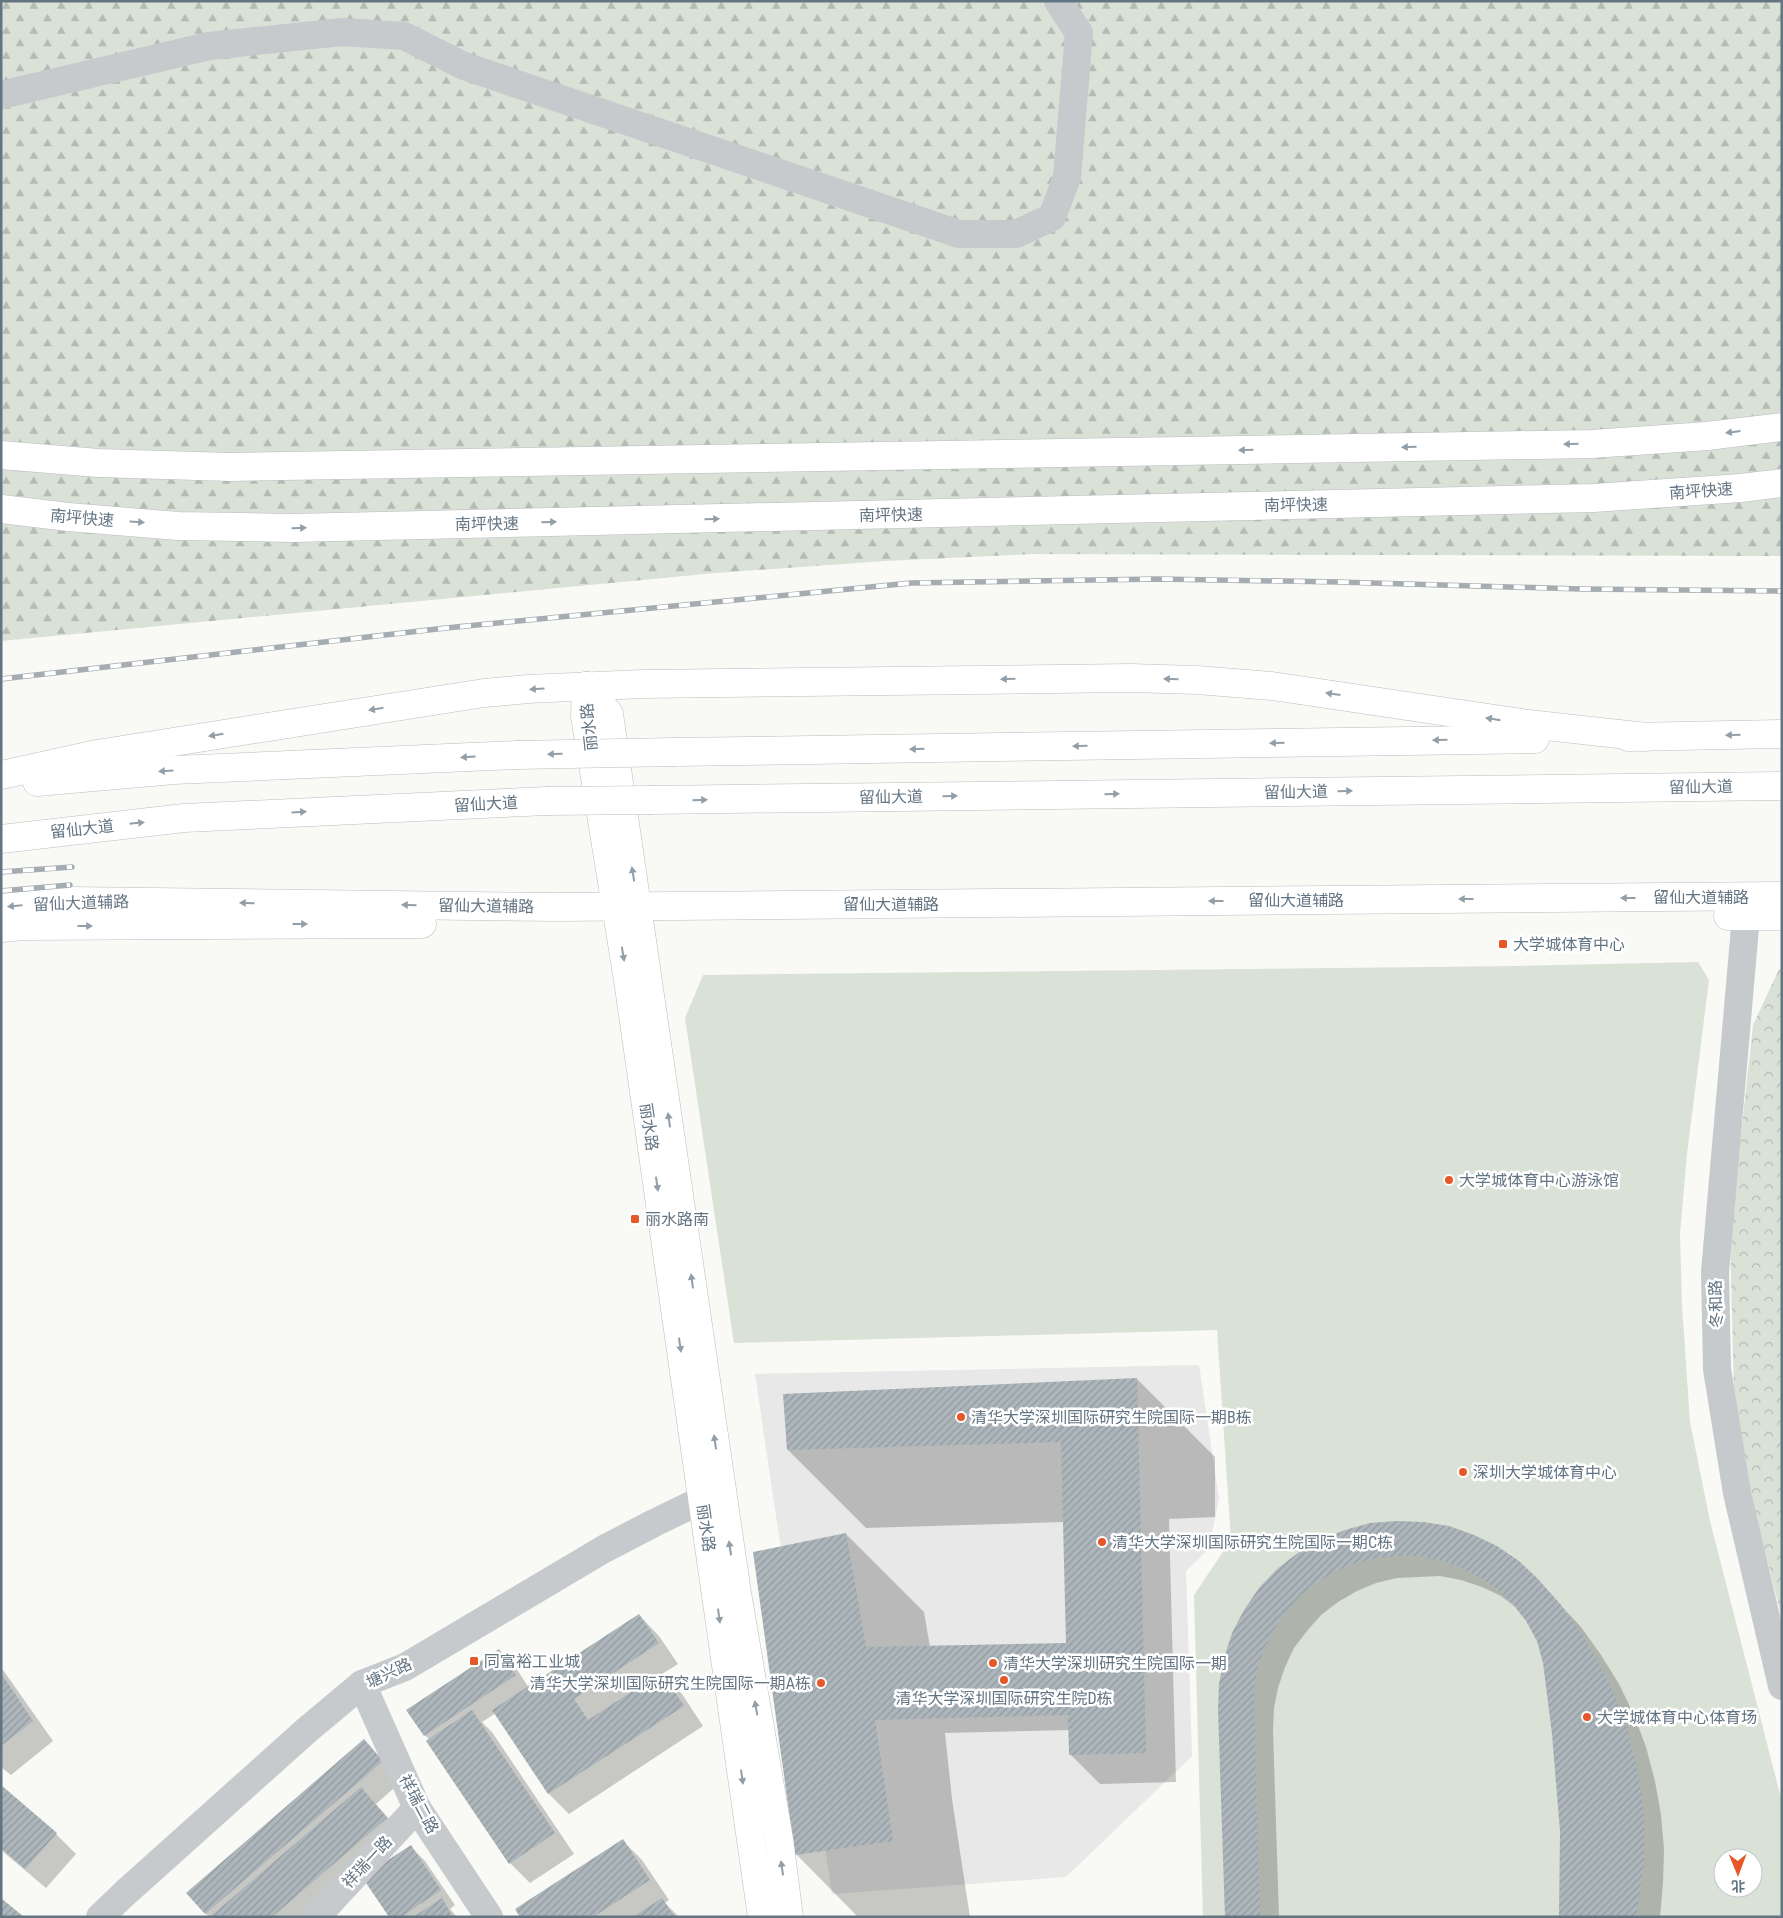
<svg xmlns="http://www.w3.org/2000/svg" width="1783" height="1918" font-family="'Roboto Condensed','Noto Sans SC',sans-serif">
<defs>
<pattern id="forest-firs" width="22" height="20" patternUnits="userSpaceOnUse" patternTransform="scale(1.25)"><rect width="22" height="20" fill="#dae1d7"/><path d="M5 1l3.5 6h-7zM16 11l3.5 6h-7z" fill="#b4bbb4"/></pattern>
<pattern id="park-crowns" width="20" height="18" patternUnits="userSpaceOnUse" patternTransform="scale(1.25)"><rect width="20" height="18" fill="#dae1d7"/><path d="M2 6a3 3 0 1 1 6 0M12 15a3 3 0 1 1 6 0" fill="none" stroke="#b4bbb4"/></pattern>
<pattern id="building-hatch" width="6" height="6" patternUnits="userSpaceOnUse" patternTransform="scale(1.25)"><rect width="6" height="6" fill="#adb6bb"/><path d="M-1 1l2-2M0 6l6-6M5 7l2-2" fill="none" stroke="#90999d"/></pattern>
</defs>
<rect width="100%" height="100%" fill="#f9f9f6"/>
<polygon fill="#e7e8e7" points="1199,1365 1219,1498 1209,1549 1186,1571 1192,1756 1066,1877 832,1894 755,1374"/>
<polygon fill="url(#forest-firs)" points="1,1 1782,1 1782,556 1032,554 885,561 716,573 1,641"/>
<polygon fill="url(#park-crowns)" points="1779,969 1782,969 1782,1619 1735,1432 1730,1237 1753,1025"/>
<path fill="#dae1d7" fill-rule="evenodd" d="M1698,962L1709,980L1687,1154L1680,1234L1682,1305L1690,1422L1710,1521L1782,1802V1917H1203L1194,1595L1231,1540L1217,1330L734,1343L685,1018L703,975L1518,966ZM1723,1858H1753V1888H1723Z"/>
<g fill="#0003">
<polygon points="1137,1379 1215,1457 1215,1517 1169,1519 1176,1782 1100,1784 1070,1754 1070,1730 945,1733 952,1799 970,1917 858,1917 796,1854 846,1534 924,1612 930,1647 1068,1646 1064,1522 866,1528 788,1450"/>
<polygon points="1345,1531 1537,1580 1581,1627 1601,1655 1619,1684 1634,1715 1646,1747 1655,1781 1661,1815 1664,1849 1663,1883 1660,1917 1560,1917 1562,1879 1559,1782 1544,1663 1538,1641 1527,1620 1517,1608 1501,1596 1482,1587 1461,1580 1440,1576 1397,1578 1376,1583 1357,1591 1338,1602 1321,1615 1307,1631 1294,1648 1285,1667 1278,1688 1274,1708 1273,1730 1279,1917 1226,1917 1220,1684"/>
<polygon points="639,1615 659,1636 678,1664 662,1674 682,1694 703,1726 569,1814 549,1794 496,1713 482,1722 492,1732 574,1854 530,1883 510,1863 428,1741 430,1740 425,1735 499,1650 514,1665 529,1688"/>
<polygon points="1,1667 53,1741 11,1775 1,1767"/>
<polygon points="364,1741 402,1781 376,1804 406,1838 364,1877 410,1846 425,1861 455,1905 450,1909 457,1917 390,1917 363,1876 315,1917 209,1917 188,1893"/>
<polygon points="1,1787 56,1834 76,1854 46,1888 1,1850"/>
<polygon points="622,1840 642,1860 669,1900 665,1903 679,1917 522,1917"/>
</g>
<g fill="url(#building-hatch)">
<polygon points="1137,1378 1146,1753 1069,1755 1068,1715 875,1720 893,1841 795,1855 753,1552 846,1533 866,1647 1066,1643 1061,1442 787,1450 783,1394"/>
<polygon points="1397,1521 1423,1522 1449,1526 1474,1535 1497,1546 1519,1561 1538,1579 1561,1605 1581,1633 1599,1663 1614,1694 1626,1726 1635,1760 1642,1794 1644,1828 1644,1862 1636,1917 1559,1917 1560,1831 1552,1734 1543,1663 1537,1641 1526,1621 1512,1603 1497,1589 1479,1577 1460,1567 1440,1560 1419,1556 1398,1556 1377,1558 1356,1563 1336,1571 1318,1582 1301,1595 1287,1611 1275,1628 1265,1647 1258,1667 1254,1688 1254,1709 1260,1917 1225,1917 1218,1709 1219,1684 1224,1658 1232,1633 1244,1610 1259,1588 1277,1569 1298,1553 1321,1540 1345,1530 1370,1523"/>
<polygon points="639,1614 659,1643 574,1699 588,1720 662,1672 684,1706 548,1794 492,1710"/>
<polygon points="499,1649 516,1675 424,1736 406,1710"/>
<polygon points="1,1673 33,1721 1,1746"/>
<polygon points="472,1710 555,1833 509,1864 426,1741"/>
<polygon points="364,1739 383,1761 205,1914 186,1893"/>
<polygon points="1,1785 57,1833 25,1869 1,1848"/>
<polygon points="361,1787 387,1818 272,1917 210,1917"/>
<polygon points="623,1839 650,1880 593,1917 520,1917 515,1909"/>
<polygon points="411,1845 441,1890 401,1917 389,1917 362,1877"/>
<polygon points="1,1898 24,1917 1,1917"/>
<polygon points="442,1898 453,1917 413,1917"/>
<polygon points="662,1898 675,1917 633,1917"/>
</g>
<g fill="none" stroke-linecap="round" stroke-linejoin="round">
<defs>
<g id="major">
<polyline points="586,686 609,714 737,1593 779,1839 789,1917"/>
<polyline points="586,686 585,716 628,980 762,1917"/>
<polyline points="1628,737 1782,734"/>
<polyline points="674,752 1535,739"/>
<polyline points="1,775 97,754 484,693 528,689 643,684 1130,678 1197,680 1272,686 1528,724 1646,737"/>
<polyline points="37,782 174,770 517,755"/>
<polyline points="651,800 1782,786"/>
<polyline points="1,839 184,818 547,801"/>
<polyline points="1,907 71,901 558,907 1782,896"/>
<polyline points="1728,916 1782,916"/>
<polyline points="1,928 23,926 422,924"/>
</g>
<g id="highway">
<polyline points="1,455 98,463 231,467 1592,444 1707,436 1782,427"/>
<polyline points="1,509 68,517 178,526 292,528 1593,498 1741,488 1782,483"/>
</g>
</defs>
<use href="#major" stroke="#b9bdc1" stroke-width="29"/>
<use href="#highway" stroke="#b9bcbf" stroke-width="29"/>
<g stroke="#c6cacd" stroke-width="28">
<polyline points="1,95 209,46 342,32 404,36 464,66 959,234 1016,234 1052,217 1067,177 1079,33 1058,1"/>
<polyline points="1746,916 1715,1272 1717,1369 1737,1493 1782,1686"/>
<polyline points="362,1684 417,1808 489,1917"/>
<polyline points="100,1917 124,1894 307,1730 362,1684 405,1667 604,1549 654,1523 722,1490"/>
<polyline points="316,1917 417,1808"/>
</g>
<use href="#major" stroke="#fff" stroke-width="28"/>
<use href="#highway" stroke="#fff" stroke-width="28"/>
<defs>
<g id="rail">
<polyline points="1,679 446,628 911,583 1158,579 1338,582 1581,589 1782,591"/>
<polyline points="1,872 72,867"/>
<polyline points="1,891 70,885"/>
</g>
</defs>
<use href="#rail" stroke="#a6adb2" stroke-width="5.5"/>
<use href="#rail" stroke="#fff" stroke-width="4" stroke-dasharray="11" stroke-linecap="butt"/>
<defs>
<g id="major-bridge">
<polyline points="517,755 674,752"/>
<polyline points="547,801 651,800"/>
</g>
</defs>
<use href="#major-bridge" stroke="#b9bdc1" stroke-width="29" stroke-linecap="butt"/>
<use href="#major-bridge" stroke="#fff" stroke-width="28"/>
</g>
<defs><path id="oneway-solid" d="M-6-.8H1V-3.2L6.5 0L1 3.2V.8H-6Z" transform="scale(1.25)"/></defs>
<g fill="#929ea8">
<use href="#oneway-solid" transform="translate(1733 432) rotate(173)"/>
<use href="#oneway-solid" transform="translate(1571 444) rotate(179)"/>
<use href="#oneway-solid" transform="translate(1409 447) rotate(179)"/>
<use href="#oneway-solid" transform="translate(1246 450) rotate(179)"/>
<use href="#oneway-solid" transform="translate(712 519) rotate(-1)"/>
<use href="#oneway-solid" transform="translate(137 522) rotate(4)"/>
<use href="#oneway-solid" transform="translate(549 522) rotate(-1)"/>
<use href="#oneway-solid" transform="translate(299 528) rotate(-1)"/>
<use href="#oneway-solid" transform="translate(1008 679) rotate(179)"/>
<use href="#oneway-solid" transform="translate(1171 679) rotate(-178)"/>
<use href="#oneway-solid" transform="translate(537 689) rotate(177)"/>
<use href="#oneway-solid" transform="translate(1333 694) rotate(-172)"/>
<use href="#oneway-solid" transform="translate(376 709) rotate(171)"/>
<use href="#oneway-solid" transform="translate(1493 719) rotate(-171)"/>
<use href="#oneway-solid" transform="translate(216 735) rotate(171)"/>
<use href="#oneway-solid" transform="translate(1733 735) rotate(179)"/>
<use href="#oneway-solid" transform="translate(1440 740) rotate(179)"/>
<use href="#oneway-solid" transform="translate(1277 743) rotate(179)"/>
<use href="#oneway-solid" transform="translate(1080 746) rotate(179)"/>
<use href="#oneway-solid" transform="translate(917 749) rotate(179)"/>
<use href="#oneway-solid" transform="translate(555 754) rotate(179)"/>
<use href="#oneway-solid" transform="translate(468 757) rotate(177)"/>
<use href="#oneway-solid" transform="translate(166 771) rotate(176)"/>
<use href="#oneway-solid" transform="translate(1345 791) rotate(-1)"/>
<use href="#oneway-solid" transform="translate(1112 794) rotate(-1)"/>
<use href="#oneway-solid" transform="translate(950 796) rotate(-1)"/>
<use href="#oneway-solid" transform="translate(700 800) rotate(-1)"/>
<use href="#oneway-solid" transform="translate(299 812) rotate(-3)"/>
<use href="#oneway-solid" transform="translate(137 823) rotate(-6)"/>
<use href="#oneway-solid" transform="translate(633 874) rotate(-99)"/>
<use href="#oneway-solid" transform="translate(1628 898) rotate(180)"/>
<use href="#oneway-solid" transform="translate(1466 899) rotate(180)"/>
<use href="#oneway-solid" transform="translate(1216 901) rotate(180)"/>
<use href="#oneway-solid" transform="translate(247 903) rotate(-179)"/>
<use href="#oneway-solid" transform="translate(409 905) rotate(-179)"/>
<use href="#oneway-solid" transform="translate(15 906) rotate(175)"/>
<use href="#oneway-solid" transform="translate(300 924)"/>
<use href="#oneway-solid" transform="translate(85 926)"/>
<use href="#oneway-solid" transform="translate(623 954) rotate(81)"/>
<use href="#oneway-solid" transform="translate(669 1120) rotate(-98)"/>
<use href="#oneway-solid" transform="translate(657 1184) rotate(82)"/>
<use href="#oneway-solid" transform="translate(692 1281) rotate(-98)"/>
<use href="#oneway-solid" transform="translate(680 1345) rotate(82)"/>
<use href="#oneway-solid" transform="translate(715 1442) rotate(-98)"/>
<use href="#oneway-solid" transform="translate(730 1548) rotate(-98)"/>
<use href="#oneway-solid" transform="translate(719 1616) rotate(82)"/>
<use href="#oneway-solid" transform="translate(756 1708) rotate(-100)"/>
<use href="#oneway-solid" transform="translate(742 1777) rotate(82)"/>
<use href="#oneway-solid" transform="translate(782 1868) rotate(-98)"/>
</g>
<g fill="#e65729" stroke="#fff" stroke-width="2">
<rect x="1498" y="939" width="10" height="10" rx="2.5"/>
<circle cx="1449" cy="1180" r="5"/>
<rect x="630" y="1214" width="10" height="10" rx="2.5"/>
<circle cx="961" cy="1417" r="5"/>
<circle cx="1463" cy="1472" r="5"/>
<circle cx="1102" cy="1542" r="5"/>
<rect x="469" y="1656" width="10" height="10" rx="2.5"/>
<circle cx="993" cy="1663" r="5"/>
<circle cx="1004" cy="1680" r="5"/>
<circle cx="821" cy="1683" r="5"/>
<circle cx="1587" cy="1717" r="5"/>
</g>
<g text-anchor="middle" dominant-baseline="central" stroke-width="5" stroke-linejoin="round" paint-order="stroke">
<g font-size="16" fill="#637482" stroke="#fff">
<text transform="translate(1701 491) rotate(-4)">南坪快速</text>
<text transform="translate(1296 505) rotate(-1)">南坪快速</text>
<text transform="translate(891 515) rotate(-1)">南坪快速</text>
<text transform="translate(82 518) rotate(5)">南坪快速</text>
<text transform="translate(487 524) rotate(-1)">南坪快速</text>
<text transform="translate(589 727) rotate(-96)">丽水路</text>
<text transform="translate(1701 787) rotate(-1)">留仙大道</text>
<text transform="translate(1296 792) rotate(-1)">留仙大道</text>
<text transform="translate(891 797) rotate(-1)">留仙大道</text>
<text transform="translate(486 804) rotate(-3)">留仙大道</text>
<text transform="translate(82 829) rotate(-6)">留仙大道</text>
<text x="1701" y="897">留仙大道辅路</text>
<text x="1296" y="900">留仙大道辅路</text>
<text transform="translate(81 903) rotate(-2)">留仙大道辅路</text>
<text x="891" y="904">留仙大道辅路</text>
<text transform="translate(486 906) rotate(1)">留仙大道辅路</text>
<text transform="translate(649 1127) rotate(82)">丽水路</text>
<text transform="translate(1716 1304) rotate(-92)">冬和路</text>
<text transform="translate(706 1528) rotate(82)">丽水路</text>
<text transform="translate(389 1673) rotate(-25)">塘兴路</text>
<text transform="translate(419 1804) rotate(62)">祥瑞二路</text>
<text transform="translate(367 1862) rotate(-47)">祥瑞一路</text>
</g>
<g font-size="16" fill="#637482" stroke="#fff" text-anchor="start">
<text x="1513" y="944">大学城体育中心</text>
<text x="1459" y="1180">大学城体育中心游泳馆</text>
<text x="645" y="1219">丽水路南</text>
<text x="971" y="1417">清华大学深圳国际研究生院国际一期B栋</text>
<text x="1473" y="1472">深圳大学城体育中心</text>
<text x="1112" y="1542">清华大学深圳国际研究生院国际一期C栋</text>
<text x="484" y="1661">同富裕工业城</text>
<text x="1003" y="1663">清华大学深圳研究生院国际一期</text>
<text x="811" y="1683" text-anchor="end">清华大学深圳国际研究生院国际一期A栋</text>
<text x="1004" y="1698" text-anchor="middle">清华大学深圳国际研究生院D栋</text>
<text x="1597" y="1717">大学城体育中心体育场</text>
</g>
</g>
<rect width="1783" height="1918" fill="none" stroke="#637482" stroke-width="5"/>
<g transform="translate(1738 1873) rotate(179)"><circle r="24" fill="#ffffff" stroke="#c1c7cd"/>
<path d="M0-4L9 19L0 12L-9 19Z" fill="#e65729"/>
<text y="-8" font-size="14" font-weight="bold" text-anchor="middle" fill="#637482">北</text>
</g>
</svg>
